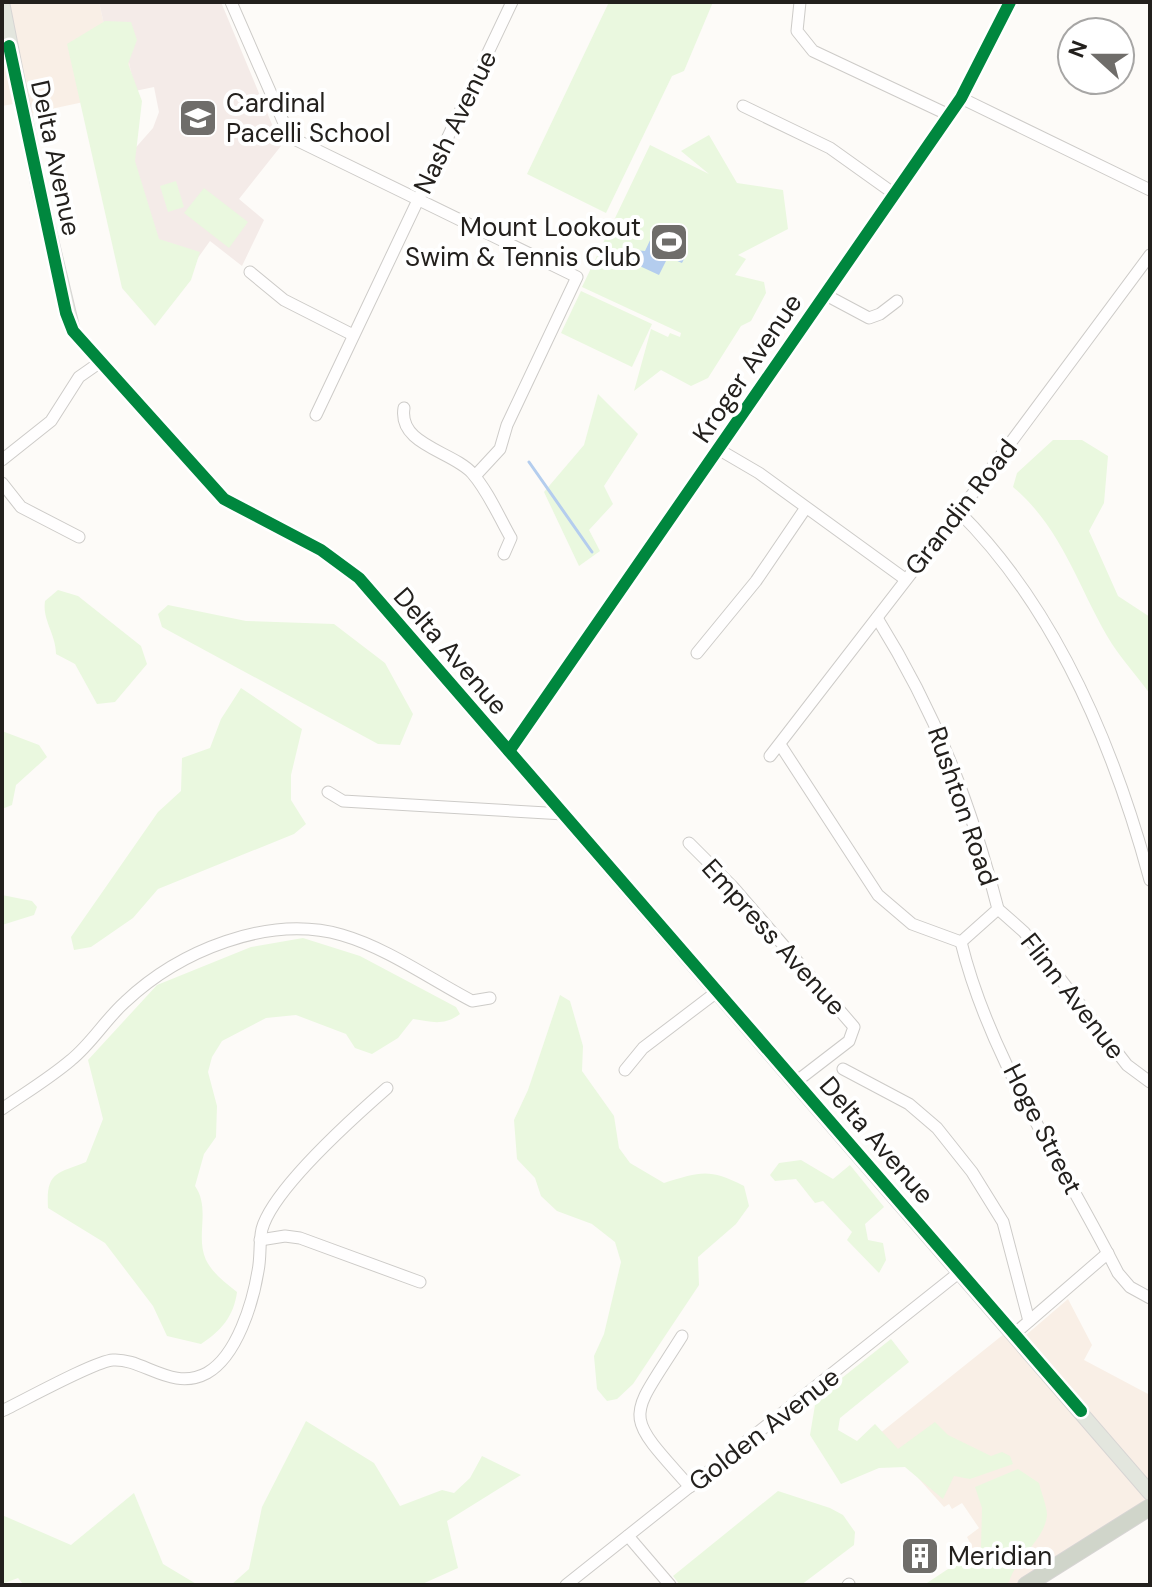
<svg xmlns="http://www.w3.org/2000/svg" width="1152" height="1587" font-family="'DM Sans',sans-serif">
<rect width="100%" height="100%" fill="#fdfbf8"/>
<g fill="#f9efe6">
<polygon points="2,2 99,2 111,56 127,53 135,91 23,115 19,103 2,106"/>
<polygon points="1068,1299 1092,1345 1084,1360 1150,1395 1150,1506 1026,1585 991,1585 967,1537 979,1528 962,1503 952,1509 949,1504 944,1507 879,1434 1009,1330 1019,1341"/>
</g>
<polygon fill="#f4ebe8" points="99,2 221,2 281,146 239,199 264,220 242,266 210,241 180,283 116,170 153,128 159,112 154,87 135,91 127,53 111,56"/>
<g fill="#eaf8df">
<polygon points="609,2 713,2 684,71 672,76 606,213 527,174"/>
<polygon points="105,21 131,22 137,40 128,64 142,101 135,161 159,239 200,252 191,280 155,326 122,288 67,44"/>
<polygon points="709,135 737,183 783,190 788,229 738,255 746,259 735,275 764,282 766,293 751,321 741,326 708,378 691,386 661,370 634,391 651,329 668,337 670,333 680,337 681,333 582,287 650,145 709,174 681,151"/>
<polygon points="176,181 184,207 168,212 160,186"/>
<polygon points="204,188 248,222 229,248 184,213"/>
<polygon points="581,291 652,324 632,367 561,333"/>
<polygon points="598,394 638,434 604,486 613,504 589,530 600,551 579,566 544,492 584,445"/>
<path d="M1053,440H1082L1108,456L1104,503L1089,531L1118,596L1150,617V694C1138,677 1123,661 1112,644C1078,589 1064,530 1013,487L1017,473Z"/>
<path d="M58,590L78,596L141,646L147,664L115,702L97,704L75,664L56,654C56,634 42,620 45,601Z"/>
<polygon points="168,605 246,621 334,624 385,663 413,714 400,745 378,744 162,627 158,614"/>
<polygon points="241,688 302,729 291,775 291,800 306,824 294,834 158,889 133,918 91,947 74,950 71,937 158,812 181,791 182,758 210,748 221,719"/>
<polygon points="2,731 39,745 47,757 16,785 12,805 2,809"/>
<polygon points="2,895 32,901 37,907 34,915 2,925"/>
<path d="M303,938L360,956L456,1007L460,1014C444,1026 432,1022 413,1019L398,1038L372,1054L355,1048L346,1034L296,1015L266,1018L222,1041L212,1057L208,1072L217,1106L216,1137L204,1154L195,1186C211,1209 195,1236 206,1260C213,1274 225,1282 237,1292C234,1316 221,1331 201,1344L167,1336L153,1306L105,1243L48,1208C46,1172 56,1174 86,1162L103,1119L88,1060L157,985L251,947Z"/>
<path d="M560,995L570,1001L583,1046L582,1071L614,1116L619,1148L630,1163L664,1183C701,1172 708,1168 744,1186L749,1206L736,1224L698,1257L699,1285L633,1384L617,1399L607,1401L597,1389L594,1356L604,1334L621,1262L615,1242L592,1224L557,1211L541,1196L535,1178L517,1159L514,1120L528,1090Z"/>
<polygon points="801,1160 833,1179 850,1165 884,1207 865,1224 868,1240 883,1243 886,1260 879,1273 847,1240 852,1232 823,1201 815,1203 796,1179 775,1181 770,1175 779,1163"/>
<polygon points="891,1339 909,1362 840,1418 838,1430 857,1441 875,1424 898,1449 935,1422 948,1435 991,1456 1002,1452 1010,1456 1013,1464 970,1479 954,1476 943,1499 905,1467 879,1468 841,1484 810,1435 815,1405 828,1389"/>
<polygon points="306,1421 374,1463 400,1506 442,1490 454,1493 470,1478 482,1456 521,1475 447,1521 458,1568 420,1585 231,1585 249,1569 262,1507"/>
<path d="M1018,1469L1039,1483C1041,1492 1047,1506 1047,1515C1045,1540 1016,1557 1009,1582L1004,1585H924L981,1547L982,1508L975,1487Z"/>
<polygon points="778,1491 830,1508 843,1515 855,1532 854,1545 801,1585 680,1585 673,1576"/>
<polygon points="134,1493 163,1564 198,1585 24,1585 18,1578 2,1584 2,1515 71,1545"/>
</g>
<polygon fill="#b4cdee" points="652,236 687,253 682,263 668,257 659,275 631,262 635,250 645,251"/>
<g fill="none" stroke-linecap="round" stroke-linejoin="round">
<polyline stroke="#b4cdee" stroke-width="3" points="529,462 592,552"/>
<defs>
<g id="minor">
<polyline points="231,2 290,137 577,277 507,425 500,449 475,476"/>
<polyline points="800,2 797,31 813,51 949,115"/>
<polyline points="961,98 1150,190"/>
<polyline points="743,106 830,148 893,193"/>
<polyline points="250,272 284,300 353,335"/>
<polyline points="824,294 869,318 880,314 897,301"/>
<path d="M404,408C398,445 452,451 472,473C488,491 499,517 511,538L504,554"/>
<polyline points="316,415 512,2"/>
<polyline points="718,449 759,473 905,579"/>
<polyline points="2,460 51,421 79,377 99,363"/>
<polyline points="2,483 21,507 79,537"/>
<path d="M958,511C1057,609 1114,747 1150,880"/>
<path d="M877,618C936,713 970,801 998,909L961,942"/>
<polyline points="697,653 756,581 805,509"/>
<polyline points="781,746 878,895 912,924 961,942"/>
<polyline points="509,751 961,98 1010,2"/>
<polyline points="770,756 974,492 1150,255"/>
<polyline points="328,792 343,801 564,814"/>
<polyline points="689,843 733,887 854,1027 849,1041 797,1081"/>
<polyline points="998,909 1024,932 1127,1065 1150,1082"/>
<path d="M961,942C990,1060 1064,1166 1118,1273L1130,1287L1150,1298"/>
<polyline points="843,1069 909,1104 937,1128 972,1172 1003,1222 1029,1321"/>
<polyline points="625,1070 643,1048 718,991"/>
<path d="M2,1109C25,1093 50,1078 71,1060C92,1043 105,1020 125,1002C179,951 268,914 342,935C387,948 430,979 472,1001L490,998"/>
<polyline points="260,1240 285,1236 300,1238 420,1282"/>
<polyline points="1013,1335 1108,1253"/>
<path d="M682,1336C628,1422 621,1410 690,1487"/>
<path d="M2,1411C23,1401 95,1361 113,1360C143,1358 172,1392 207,1373C237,1356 253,1302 258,1271C261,1257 259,1242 262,1229C273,1189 355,1116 387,1088"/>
<polyline points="628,1536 670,1585"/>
<polyline points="566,1585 961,1271"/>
<polyline points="848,1585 849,1584"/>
</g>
<polyline id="major" points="2,2 40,194 73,331 224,499 321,550 359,578 1150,1493"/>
<polyline id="highway" points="1026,1585 1150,1507"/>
</defs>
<use href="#minor" stroke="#cdcbc8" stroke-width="13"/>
<use href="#major" stroke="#d7d5d4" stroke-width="16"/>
<use href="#highway" stroke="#d7d5d4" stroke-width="18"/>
<use href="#minor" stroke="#fffefe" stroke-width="11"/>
<use href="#major" stroke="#e3e6de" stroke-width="14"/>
<use href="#highway" stroke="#d0d5ca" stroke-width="16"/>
<defs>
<g id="cycleway">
<polyline points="9,46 66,313 73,331 224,499 321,550 359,578 1081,1411"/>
<polyline points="509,751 961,98 1010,2"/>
</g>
</defs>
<use href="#cycleway" stroke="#fff" stroke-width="17"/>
<use href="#cycleway" stroke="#00873e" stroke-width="12"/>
</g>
<defs>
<symbol id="school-square" viewBox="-11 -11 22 22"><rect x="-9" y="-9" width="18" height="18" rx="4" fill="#6f6d6a" stroke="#fff"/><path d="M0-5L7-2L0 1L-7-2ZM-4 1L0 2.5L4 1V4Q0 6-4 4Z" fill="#fff"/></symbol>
<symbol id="stadium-square" viewBox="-11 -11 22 22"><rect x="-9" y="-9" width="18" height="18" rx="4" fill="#6f6d6a" stroke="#fff"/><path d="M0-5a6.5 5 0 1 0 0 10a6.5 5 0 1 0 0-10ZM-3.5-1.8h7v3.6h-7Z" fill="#fff"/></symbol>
<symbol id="building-square" viewBox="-11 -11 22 22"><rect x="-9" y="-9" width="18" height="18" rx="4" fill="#6f6d6a" stroke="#fff"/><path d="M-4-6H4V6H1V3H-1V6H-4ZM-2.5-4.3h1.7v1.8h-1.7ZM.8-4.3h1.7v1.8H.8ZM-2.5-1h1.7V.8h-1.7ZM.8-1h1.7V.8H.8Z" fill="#fff"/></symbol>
</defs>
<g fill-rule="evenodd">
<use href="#school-square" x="176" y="96" width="44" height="44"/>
<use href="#stadium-square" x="647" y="220" width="44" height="44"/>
<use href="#building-square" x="898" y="1534" width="44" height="44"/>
</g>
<g text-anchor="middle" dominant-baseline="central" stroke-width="8" stroke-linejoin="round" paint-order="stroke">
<g font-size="26" fill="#23201d" stroke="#fff" text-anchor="start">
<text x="226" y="103">Cardinal<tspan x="226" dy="30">Pacelli School</tspan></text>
<text x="641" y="227" text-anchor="end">Mount Lookout<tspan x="641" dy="30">Swim &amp; Tennis Club</tspan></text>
<text x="948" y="1556">Meridian</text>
</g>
<g font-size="26" fill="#23201d" stroke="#fff">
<text transform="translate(455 122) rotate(-64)">Nash Avenue</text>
<text transform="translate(56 158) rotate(78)">Delta Avenue</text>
<text transform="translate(747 368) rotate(-56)">Kroger Avenue</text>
<text transform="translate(961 507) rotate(-52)">Grandin Road</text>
<text transform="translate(451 651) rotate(49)">Delta Avenue</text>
<text transform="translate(963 806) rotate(71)">Rushton Road</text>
<text transform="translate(774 937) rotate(48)">Empress Avenue</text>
<text transform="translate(1073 996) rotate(52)">Flinn Avenue</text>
<text transform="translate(1043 1129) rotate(63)">Hoge Street</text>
<text transform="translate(877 1140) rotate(49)">Delta Avenue</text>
<text transform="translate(764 1429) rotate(-38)">Golden Avenue</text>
</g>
</g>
<rect width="1152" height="1587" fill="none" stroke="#23201d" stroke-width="8"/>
<g transform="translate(1096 56) rotate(291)"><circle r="38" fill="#ffffff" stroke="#a7a6a5" stroke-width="2"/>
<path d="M0-6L14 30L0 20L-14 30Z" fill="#6f6d6a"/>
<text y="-12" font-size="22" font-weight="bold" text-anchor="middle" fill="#23201d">N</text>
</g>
</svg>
